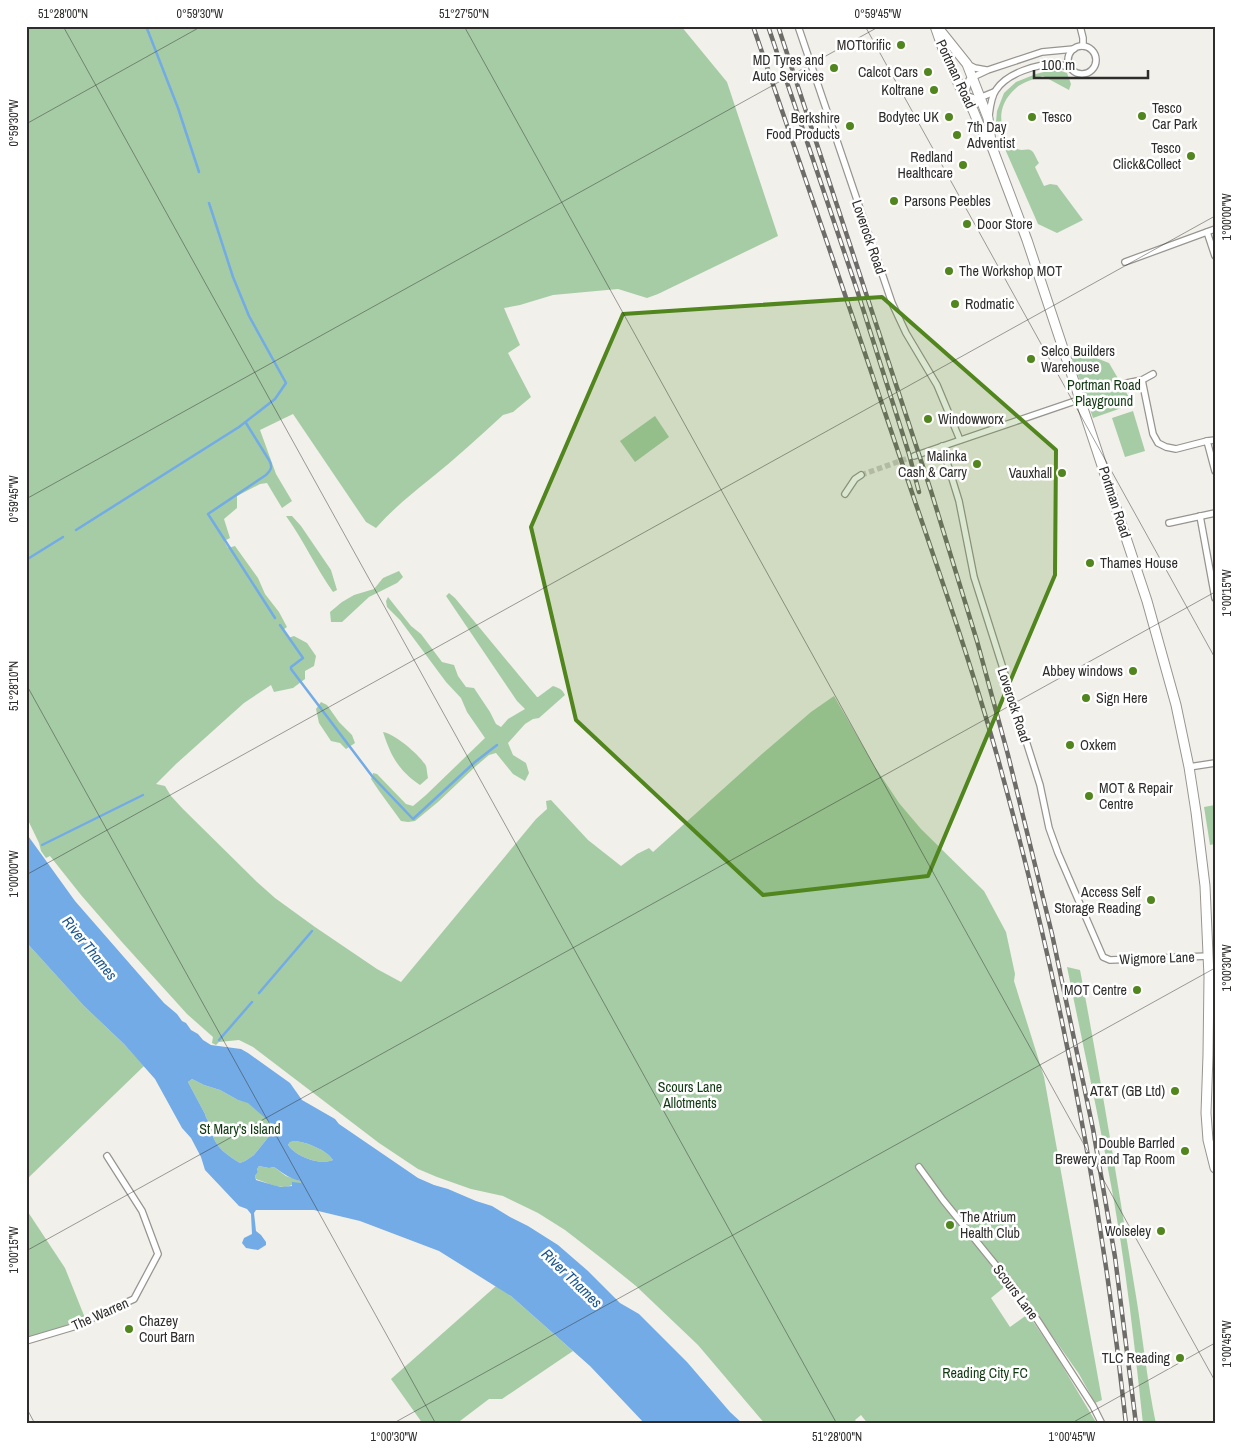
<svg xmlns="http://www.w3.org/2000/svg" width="1241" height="1450" font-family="'Archivo Narrow',sans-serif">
<rect width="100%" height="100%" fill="#f2f0ea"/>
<g fill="#a6cca5">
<path d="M26,26H681L727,82L778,236L658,294L647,298L618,289L553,295L520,305L504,308L520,345L508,353L531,397L513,412L503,415C479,437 455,459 430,479C410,495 393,509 376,528L366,522L293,414L260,430L276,474L292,501L282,508L267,483L260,484L237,496V508L224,519L230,538L224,541L228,548L235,546L258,578L265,594L279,612L287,627L283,630L288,638L294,636L307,643L316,656L314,666L305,671V679L293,688L274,692L271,685L244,703L176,764L156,784L165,786L171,796L183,809L257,882L275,898L315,927L377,969L401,982L536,819L547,809L546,801L551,800L588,840L621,866L637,854L649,848L653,852L762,754L811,712L834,696L875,767L899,803L921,829L984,891L1006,932L1015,974L1014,981L1044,1077L1102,1400L1095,1403L1079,1374L1013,1280L991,1298L1010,1327L1028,1314L1057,1357L1097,1424H868L861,1415L855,1420L858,1424H765L698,1345L636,1286L605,1261L565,1230L538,1213L503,1196L471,1189L437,1177L418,1169L379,1143L253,1047L239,1040L219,1042L216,1045L212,1043L213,1037L187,1014L121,941L81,895L50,856L46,858L41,851L39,843L26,816Z"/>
<path d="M1055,69L1067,73L1071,84L1069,90L1043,76C1034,79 1022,82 1015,89C995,107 998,131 1016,148C1022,153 1028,146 1033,152C1035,155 1037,160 1039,163L1035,167L1044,186L1050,184L1057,185L1083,220L1057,233L1038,224L1001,140L996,122L997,111L1004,93L1016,82L1036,74Z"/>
<polygon points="1068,347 1109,363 1133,404 1093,418"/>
<polygon points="1133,411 1145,451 1125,457 1112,418"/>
<polygon points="655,416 669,437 635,462 620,441"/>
<path d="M286,516H292L301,526L331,570L337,590L333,592C316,568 304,541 286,516Z"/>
<polygon points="399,571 403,577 397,583 369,597 342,622 331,622 330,612 342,602 354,595 374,589 383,578"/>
<path d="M449,593L455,598L537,697H538L553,686C559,688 562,689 565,695L539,718L533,719L525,724L508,743L513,755L526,763L529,773L525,781L513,774L496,753L489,755L476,766L438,802L415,821L408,822L401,821C391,807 380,793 371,779L373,773L377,774L406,804L413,806L426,795L485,738L467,712L461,698L446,682L400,620L387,607L386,601L388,597L411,626L421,634L442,662L454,665L458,676L466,687L474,688L490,712L496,724L501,727L508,719L525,709L517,701L446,596Z"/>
<polygon points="321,702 327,705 339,722 352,735 355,743 346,749 340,743 331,741 319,723 316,709"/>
<path d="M383,732C394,733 421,756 426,766C427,769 427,774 428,778L420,785C398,770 391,756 383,732Z"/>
<polygon points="1215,805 1215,844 1210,845 1204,807"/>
<polygon points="26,942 84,1006 124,1044 144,1066 26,1180"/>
<path d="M1067,967L1080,970C1101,1078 1118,1187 1136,1296C1143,1339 1147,1381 1156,1424H1143C1135,1350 1127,1275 1114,1201C1100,1123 1083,1045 1067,967Z"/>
<path d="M192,1079L204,1085L220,1090L238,1100L248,1102L275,1127L274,1130L254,1155L245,1161L240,1163C228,1156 215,1147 212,1133C212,1131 213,1130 212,1128C211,1123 206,1120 205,1114L188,1082Z"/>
<path d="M295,1141C306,1142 327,1150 333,1160C320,1166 295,1156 288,1145L290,1142Z"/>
<path d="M259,1166L269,1168L274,1167L286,1176L300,1181L301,1183C296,1183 291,1186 285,1187C274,1187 265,1182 256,1179L255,1176L258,1172L257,1169Z"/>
<polygon points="26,1209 65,1268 85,1318 33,1339 26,1339"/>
<polygon points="496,1286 511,1296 573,1351 502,1399 489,1399 456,1424 423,1424 391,1379"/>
</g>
<path fill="#72abe6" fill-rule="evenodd" d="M26,833L75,901L164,1003L177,1014L182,1021L186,1023L191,1030L198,1034L203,1040L211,1045L241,1049L248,1053L290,1083L302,1100L335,1119L339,1124L418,1178L434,1185L448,1189L476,1201L492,1206L510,1217L528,1226L558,1245L588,1271L620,1303L639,1314L687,1362L730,1412L743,1424H645L590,1366L511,1296L439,1251L360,1221L314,1210H256L254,1213L256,1231L261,1235L266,1242V1245L258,1250L246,1248L242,1243L244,1238L252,1234L251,1214L247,1209L239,1206L205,1170L201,1157L191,1138L182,1128L155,1079L124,1044L84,1006L26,942ZM192,1079L204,1085L220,1090L238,1100L248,1103L275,1127L274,1130L254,1155L245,1161L240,1163C228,1156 215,1147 212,1133C212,1131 213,1130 212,1128C211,1123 206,1120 205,1114L188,1082ZM295,1141C306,1142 327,1150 333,1160C320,1166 295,1156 288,1145L290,1142ZM259,1166L269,1168L274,1167C283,1173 290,1179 300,1181L301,1183L292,1182V1186L281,1187L273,1185L256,1180L255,1176L258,1172L257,1169Z"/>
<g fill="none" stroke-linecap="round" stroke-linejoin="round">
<g stroke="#72abe6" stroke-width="2.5">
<polyline points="146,26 178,108 199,172"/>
<path d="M246,423L269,460C273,467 271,470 266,475L208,514L275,618"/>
<polyline points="76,530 239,427 275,399 286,383 249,316 233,277 209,203"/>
<polyline points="26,560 63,537"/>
<polyline points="280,625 303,658 291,667 291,669 372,776 413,819 475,762 497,745"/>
<polyline points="42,845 143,795"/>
<polyline points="259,993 312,931"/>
<polyline points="219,1040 252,1002"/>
</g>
<polyline stroke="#cbc9c4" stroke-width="5.5" stroke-dasharray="5.5 3" stroke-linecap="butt" points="861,475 914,456"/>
<defs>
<g id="street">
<polyline points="798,26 892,303 906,333 937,385 960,440"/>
<polyline points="1080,26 1083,38 1083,46"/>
<circle cx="1082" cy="60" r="14"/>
<polyline points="967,64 975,68 986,70"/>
<polyline points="994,92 977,99 965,95 969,80 971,78 988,70 1042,52 1074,49"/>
<path d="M989,116C990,108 991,97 996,90C1007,73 1037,64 1056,64C1061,64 1066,67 1071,68"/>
<polyline points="1207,232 1215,256"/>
<polyline points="1125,262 1215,229"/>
<polyline points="1142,380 1153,434 1158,443 1166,447 1176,449 1207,441"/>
<polyline points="1127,383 1142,380 1153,374"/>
<polyline points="1215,440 1207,441 1215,471"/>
<polyline points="942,446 959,501 974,577 1040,785 1049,828 1058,853 1103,957 1110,960 1209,956"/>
<polyline points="914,456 1081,399"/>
<polyline points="845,494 855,479 861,475"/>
<polyline points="1200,516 1215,598"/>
<polyline points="1169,523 1215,513"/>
<polyline points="1189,767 1215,763"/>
<polyline points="919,1167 943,1200 1016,1290 1038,1321 1093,1406 1102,1424"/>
<polyline points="26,1341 73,1327 134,1299 158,1254 142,1211 107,1156"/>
</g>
<g id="secondary">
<polyline points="935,26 943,49 959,85 973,110 980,127 992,147 1027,240 1147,601 1176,705 1189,767 1196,812 1205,886 1209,977 1208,1055 1206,1113 1208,1140 1215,1168"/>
<polyline points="939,29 967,64 988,118 991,142"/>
</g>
</defs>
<use href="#street" stroke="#989590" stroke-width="8"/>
<use href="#secondary" stroke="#989590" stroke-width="11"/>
<use href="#street" stroke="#fff" stroke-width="5.5"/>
<use href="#secondary" stroke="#fff" stroke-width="9"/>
<defs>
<g id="rail">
<path d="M753,26C804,176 856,325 906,475C938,569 971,663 998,759C1058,976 1102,1199 1126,1424"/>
<polyline points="768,26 857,290 909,454 919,492"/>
<polyline points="778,26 931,491 977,641 1008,755 1052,934 1093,1129 1115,1257 1136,1424"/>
</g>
</defs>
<use href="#rail" stroke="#6e6c69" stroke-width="4.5"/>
<use href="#rail" stroke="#fff" stroke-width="2.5" stroke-dasharray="8" stroke-linecap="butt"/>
</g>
<path fill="#51851d" fill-opacity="0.2" stroke="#51851d" stroke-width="4" stroke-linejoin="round" d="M882,297L1056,450L1055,575L928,876L763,895L576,720L531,527L623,314Z"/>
<path fill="none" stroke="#2e2d2b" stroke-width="1" stroke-opacity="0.45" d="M63,26L837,1424M464,26L1215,1381M865,26L1215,658M26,124L202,26M26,499L880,26M26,684L436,1424M26,875L1215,216M26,1251L1215,592M26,1407L35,1424M392,1424L1215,968M1070,1424L1215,1343"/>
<g fill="#51851d" stroke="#fff" stroke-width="2">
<circle cx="901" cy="45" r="5"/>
<circle cx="834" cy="68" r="5"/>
<circle cx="928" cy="72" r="5"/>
<circle cx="934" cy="90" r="5"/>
<circle cx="1142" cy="116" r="5"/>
<circle cx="949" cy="117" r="5"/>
<circle cx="1032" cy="117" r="5"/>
<circle cx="850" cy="126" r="5"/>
<circle cx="957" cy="135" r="5"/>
<circle cx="1191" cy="156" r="5"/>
<circle cx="963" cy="165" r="5"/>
<circle cx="894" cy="201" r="5"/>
<circle cx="967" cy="224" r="5"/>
<circle cx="949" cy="271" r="5"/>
<circle cx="955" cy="304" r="5"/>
<circle cx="1031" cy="359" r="5"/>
<circle cx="928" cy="419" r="5"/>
<circle cx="977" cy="464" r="5"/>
<circle cx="1062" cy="473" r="5"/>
<circle cx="1090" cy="563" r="5"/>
<circle cx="1133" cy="671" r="5"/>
<circle cx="1086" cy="698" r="5"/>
<circle cx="1070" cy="745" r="5"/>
<circle cx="1089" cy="796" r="5"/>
<circle cx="1151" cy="900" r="5"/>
<circle cx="1137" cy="990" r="5"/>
<circle cx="1175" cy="1091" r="5"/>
<circle cx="1185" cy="1151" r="5"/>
<circle cx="950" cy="1225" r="5"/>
<circle cx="1161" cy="1231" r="5"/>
<circle cx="129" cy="1329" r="5"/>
<circle cx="1180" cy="1358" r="5"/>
</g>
<g text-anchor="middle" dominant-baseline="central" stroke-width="5" stroke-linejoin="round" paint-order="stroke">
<g font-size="14" fill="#2e2d2b" stroke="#fff" text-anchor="end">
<text x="891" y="45">MOTtorific</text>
<text x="824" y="60">MD Tyres and<tspan x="824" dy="16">Auto Services</tspan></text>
<text x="918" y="72">Calcot Cars</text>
<text x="924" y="90">Koltrane</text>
<text x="1152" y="108" text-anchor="start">Tesco<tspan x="1152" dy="16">Car Park</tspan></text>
<text x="939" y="117">Bodytec UK</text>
<text x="1042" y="117" text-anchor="start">Tesco</text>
<text x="840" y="118">Berkshire<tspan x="840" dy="16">Food Products</tspan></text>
<text x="967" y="127" text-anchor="start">7th Day<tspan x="967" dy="16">Adventist</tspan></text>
<text x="1181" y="148">Tesco<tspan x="1181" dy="16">Click&amp;Collect</tspan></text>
<text x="953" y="157">Redland<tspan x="953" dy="16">Healthcare</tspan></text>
<text x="904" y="201" text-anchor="start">Parsons Peebles</text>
<text x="977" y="224" text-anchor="start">Door Store</text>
<text x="959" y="271" text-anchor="start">The Workshop MOT</text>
<text x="965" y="304" text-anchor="start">Rodmatic</text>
<text x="1041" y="351" text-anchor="start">Selco Builders<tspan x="1041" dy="16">Warehouse</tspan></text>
<text x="938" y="419" text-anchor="start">Windowworx</text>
<text x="967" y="456">Malinka<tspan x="967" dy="16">Cash &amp; Carry</tspan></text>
<text x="1052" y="473">Vauxhall</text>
<text x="1100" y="563" text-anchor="start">Thames House</text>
<text x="1123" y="671">Abbey windows</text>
<text x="1096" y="698" text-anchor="start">Sign Here</text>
<text x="1080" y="745" text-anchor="start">Oxkem</text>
<text x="1099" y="788" text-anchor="start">MOT &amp; Repair<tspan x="1099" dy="16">Centre</tspan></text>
<text x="1141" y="892">Access Self<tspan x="1141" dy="16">Storage Reading</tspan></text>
<text x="1127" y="990">MOT Centre</text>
<text x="1165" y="1091">AT&amp;T (GB Ltd)</text>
<text x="1175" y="1143">Double Barrled<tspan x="1175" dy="16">Brewery and Tap Room</tspan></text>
<text x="960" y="1217" text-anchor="start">The Atrium<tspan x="960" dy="16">Health Club</tspan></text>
<text x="1151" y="1231">Wolseley</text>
<text x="139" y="1321" text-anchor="start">Chazey<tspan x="139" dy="16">Court Barn</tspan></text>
<text x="1170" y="1358">TLC Reading</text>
</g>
<g font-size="14" fill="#2e2d2b" stroke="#fff">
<text transform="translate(956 74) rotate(65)">Portman Road</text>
<text transform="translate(869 237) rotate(71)">Loverock Road</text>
<text transform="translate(1115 502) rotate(72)">Portman Road</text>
<text transform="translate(1014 705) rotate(72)">Loverock Road</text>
<text transform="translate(1157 958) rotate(-2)">Wigmore Lane</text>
<text transform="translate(1016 1292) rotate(53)">Scours Lane</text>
<text transform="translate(100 1314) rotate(-24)">The Warren</text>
</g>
<g font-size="14" fill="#0f3810" stroke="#fff">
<text x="1104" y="385">Portman Road<tspan x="1104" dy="16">Playground</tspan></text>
<text x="690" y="1087">Scours Lane<tspan x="690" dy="16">Allotments</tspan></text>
<text x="240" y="1129">St Mary's Island</text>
<text x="985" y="1373">Reading City FC</text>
</g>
<g font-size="15" font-style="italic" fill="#1b578e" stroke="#fff">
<text transform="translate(90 948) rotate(51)">River Thames</text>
<text transform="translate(572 1278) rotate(44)">River Thames</text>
</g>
</g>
<rect width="1241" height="1450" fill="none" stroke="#ffffff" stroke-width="55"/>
<path d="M1034 70v8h114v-8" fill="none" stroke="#2e2d2b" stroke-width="2.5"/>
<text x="1041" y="70" font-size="15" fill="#2e2d2b" stroke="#ffffff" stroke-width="4" paint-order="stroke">100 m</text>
<rect x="28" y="28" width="1186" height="1394" fill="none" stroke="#2e2d2b" stroke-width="2"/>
<g font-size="12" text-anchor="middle" fill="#2e2d2b">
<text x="63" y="18">51°28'00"N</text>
<text x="200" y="18">0°59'30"W</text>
<text x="464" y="18">51°27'50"N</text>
<text x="878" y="18">0°59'45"W</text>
<text transform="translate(14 123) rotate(-90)" y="4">0°59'30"W</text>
<text transform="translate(1227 217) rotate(-90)" y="4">1°00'00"W</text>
<text transform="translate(14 499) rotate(-90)" y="4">0°59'45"W</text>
<text transform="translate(1227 593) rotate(-90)" y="4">1°00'15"W</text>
<text transform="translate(14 686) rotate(-90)" y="4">51°28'10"N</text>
<text transform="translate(14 874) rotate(-90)" y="4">1°00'00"W</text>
<text transform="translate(1227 968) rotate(-90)" y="4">1°00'30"W</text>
<text transform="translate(14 1250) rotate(-90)" y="4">1°00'15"W</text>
<text transform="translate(1227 1344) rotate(-90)" y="4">1°00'45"W</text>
<text x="394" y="1441">1°00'30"W</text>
<text x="837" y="1441">51°28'00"N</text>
<text x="1072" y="1441">1°00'45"W</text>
</g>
</svg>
